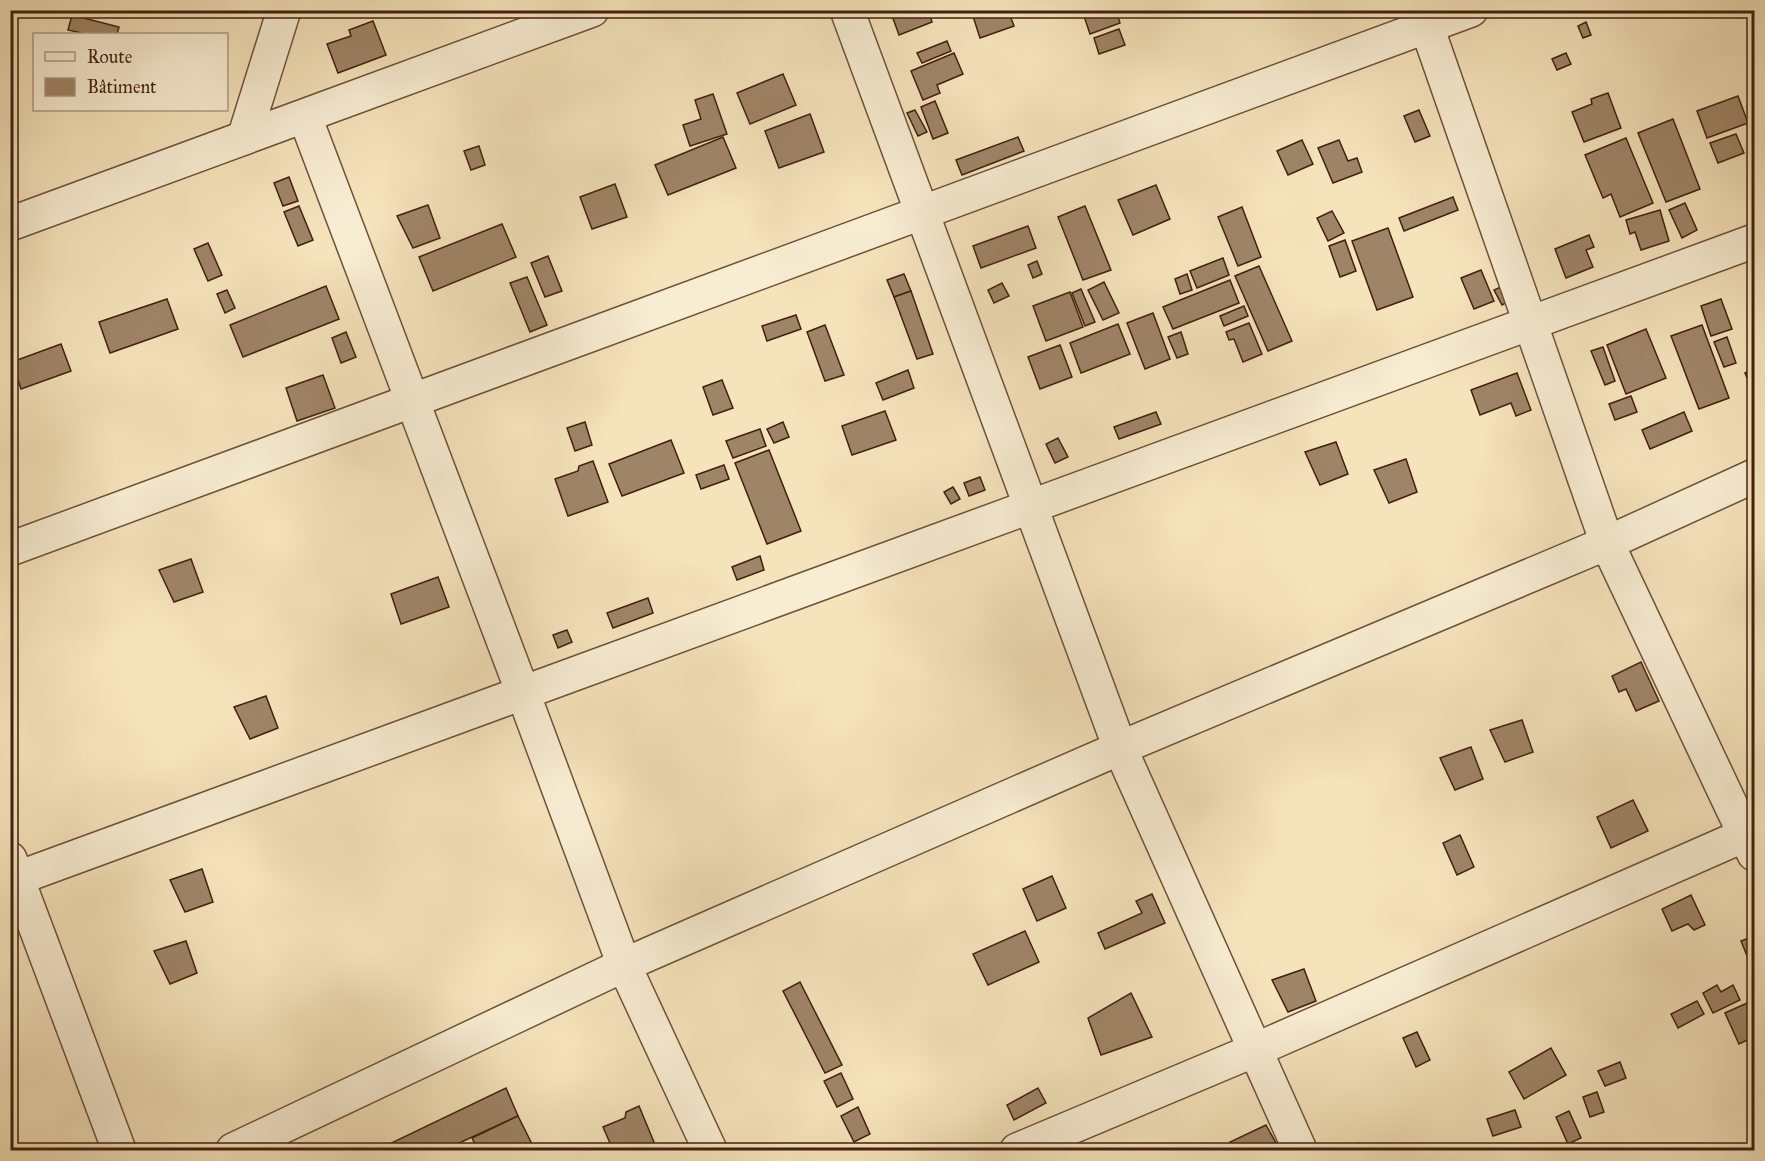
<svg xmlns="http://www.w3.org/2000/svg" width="1765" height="1161" font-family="'IM FELL Great Primer',serif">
<rect width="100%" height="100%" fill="#f5e3bb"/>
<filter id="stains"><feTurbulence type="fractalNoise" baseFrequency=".00333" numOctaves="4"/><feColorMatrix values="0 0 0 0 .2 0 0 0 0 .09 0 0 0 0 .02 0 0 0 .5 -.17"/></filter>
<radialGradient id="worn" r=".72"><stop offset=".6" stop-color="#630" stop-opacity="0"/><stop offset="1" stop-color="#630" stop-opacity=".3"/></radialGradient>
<g fill="#9f8568" stroke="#41200e" stroke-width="1.5">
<polygon points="890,10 928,10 932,22 899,35"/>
<polygon points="971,10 1008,10 1014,26 980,38"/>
<polygon points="1090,10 1116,10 1120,23 1090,34 1083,13"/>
<polygon points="72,15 119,27 117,34 86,34 68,30"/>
<polygon points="373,21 386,55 338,73 327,44 351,36 349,30"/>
<polygon points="1586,22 1591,35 1583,38 1578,26"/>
<polygon points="1119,29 1125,45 1099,54 1094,38"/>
<polygon points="947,41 951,51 922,63 917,53"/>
<polygon points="954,53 963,74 937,85 940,93 923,100 911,71"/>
<polygon points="1566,53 1571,64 1557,70 1552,59"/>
<polygon points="783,74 796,105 750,124 737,93"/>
<polygon points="1608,93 1621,128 1584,142 1572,112 1592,104 1591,99"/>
<polygon points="713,94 727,134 690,146 683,125 701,119 695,100"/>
<polygon points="1738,96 1748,123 1707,138 1697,111"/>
<polygon points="935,101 948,133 933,139 921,107"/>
<polygon points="915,110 927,132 918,136 907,113"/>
<polygon points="1419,110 1430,136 1415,142 1404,116"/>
<polygon points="810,114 824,152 779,168 765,131"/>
<polygon points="1673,119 1700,189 1666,202 1638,133"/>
<polygon points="1736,134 1744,153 1718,163 1710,143"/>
<polygon points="723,137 736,168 668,195 655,165"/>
<polygon points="1018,137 1024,151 962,175 956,160"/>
<polygon points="1626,138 1653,203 1620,217 1611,194 1603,198 1585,155"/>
<polygon points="1302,140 1313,164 1288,175 1277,151"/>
<polygon points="1339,140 1348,161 1357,158 1362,172 1333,183 1318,148"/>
<polygon points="479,146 485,165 471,170 464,151"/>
<polygon points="289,177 298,201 283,206 274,183"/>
<polygon points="615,184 627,217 592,229 580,197"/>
<polygon points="1156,185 1170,219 1133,235 1118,200"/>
<polygon points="1453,197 1458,210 1404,231 1399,218"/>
<polygon points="1685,203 1697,230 1682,238 1669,210"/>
<polygon points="428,205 440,238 413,248 397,216"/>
<polygon points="299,206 313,240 298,246 284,212"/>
<polygon points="1085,206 1111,270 1083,280 1058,217"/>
<polygon points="1242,207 1261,257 1238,266 1218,217"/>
<polygon points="1660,210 1669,241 1641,250 1635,232 1630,234 1626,220"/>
<polygon points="1332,211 1344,233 1328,241 1317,218"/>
<polygon points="502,224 516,257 433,291 419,257"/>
<polygon points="1028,226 1036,248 981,268 973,246"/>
<polygon points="1388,228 1413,297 1377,310 1352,241"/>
<polygon points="1589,235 1594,247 1586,250 1593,267 1566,278 1555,249"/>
<polygon points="1345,240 1356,271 1340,277 1329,246"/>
<polygon points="208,243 222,275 208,281 194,249"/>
<polygon points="548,256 562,291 545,297 531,263"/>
<polygon points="1223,258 1229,275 1197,288 1190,271"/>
<polygon points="1037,261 1042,274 1033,278 1028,265"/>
<polygon points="1259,266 1292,341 1268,351 1235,276"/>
<polygon points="1481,270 1494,301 1474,309 1461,278"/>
<polygon points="904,274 911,291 894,297 887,280"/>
<polygon points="1187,274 1192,290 1180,294 1175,279"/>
<polygon points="527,277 547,325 530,332 510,283"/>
<polygon points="1230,280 1239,303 1173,329 1163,307"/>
<polygon points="1104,282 1119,313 1103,320 1088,290"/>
<polygon points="1002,283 1009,296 994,303 988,290"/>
<polygon points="1505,285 1513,299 1502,305 1494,290"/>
<polygon points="326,286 339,319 243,357 230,325"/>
<polygon points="1081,289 1095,322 1085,326 1072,293"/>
<polygon points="227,290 235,308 225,313 217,294"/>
<polygon points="911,291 933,354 917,359 894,297"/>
<polygon points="1070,292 1083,327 1046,341 1033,306"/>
<polygon points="167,299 178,329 110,353 99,322"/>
<polygon points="1721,299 1732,329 1711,336 1701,306"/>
<polygon points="1244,306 1248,316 1224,326 1220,316"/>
<polygon points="1153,313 1170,359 1145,369 1127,323"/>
<polygon points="796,315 801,329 767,341 762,326"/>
<polygon points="1249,323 1262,354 1243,362 1234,339 1229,340 1226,332"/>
<polygon points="1118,324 1130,354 1081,373 1070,343"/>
<polygon points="825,325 844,375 825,381 807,332"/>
<polygon points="1702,325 1729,398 1699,409 1671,336"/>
<polygon points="1646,329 1666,378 1626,394 1607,345"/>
<polygon points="346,332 356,357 341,363 332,338"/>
<polygon points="1181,332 1188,354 1177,358 1168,337"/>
<polygon points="1727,337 1736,363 1724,367 1714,342"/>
<polygon points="61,344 71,371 21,389 12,362"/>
<polygon points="1060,345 1072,377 1040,389 1028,357"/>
<polygon points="1603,347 1615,381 1605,385 1591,351"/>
<polygon points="1754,369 1754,395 1745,373"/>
<polygon points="908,370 914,388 883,400 876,383"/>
<polygon points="1517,373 1531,410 1516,416 1511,403 1480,415 1471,390"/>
<polygon points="323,375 335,408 297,421 286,388"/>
<polygon points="722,380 733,408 713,415 703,387"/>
<polygon points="1631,396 1637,412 1615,420 1609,404"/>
<polygon points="885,411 896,440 852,455 842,426"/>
<polygon points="1156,412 1161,424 1119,439 1114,427"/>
<polygon points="1684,412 1692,431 1650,449 1642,430"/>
<polygon points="585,422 592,445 575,451 567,428"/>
<polygon points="783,422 789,437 774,443 767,429"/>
<polygon points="760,429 766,446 733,458 726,441"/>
<polygon points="1058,438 1068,457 1055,463 1046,444"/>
<polygon points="671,440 684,473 622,496 609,464"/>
<polygon points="1336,442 1348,474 1320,485 1305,452"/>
<polygon points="769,450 801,531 767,544 735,463"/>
<polygon points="1406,459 1417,492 1389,503 1374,470"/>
<polygon points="593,461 608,502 568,516 555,479 578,471 579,466"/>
<polygon points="724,465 729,479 701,489 696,475"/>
<polygon points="980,477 985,490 969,496 964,483"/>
<polygon points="953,487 960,499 951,504 944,492"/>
<polygon points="760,556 764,570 737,580 732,567"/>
<polygon points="191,559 203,592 174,602 159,570"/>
<polygon points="438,577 449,607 401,624 391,594"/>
<polygon points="648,598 653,613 613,628 607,613"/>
<polygon points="567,630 572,642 558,648 553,635"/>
<polygon points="1641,662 1659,701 1636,711 1626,689 1619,692 1612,676"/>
<polygon points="266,696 278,728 250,739 234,707"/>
<polygon points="1522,720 1533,752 1505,762 1490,730"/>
<polygon points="1471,747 1483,779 1455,790 1440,758"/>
<polygon points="1633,800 1648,831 1611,848 1597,817"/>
<polygon points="1460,835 1474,867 1457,875 1443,843"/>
<polygon points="202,869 213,902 185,912 170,880"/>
<polygon points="1052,876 1066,908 1037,921 1023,889"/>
<polygon points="1152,894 1165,923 1105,949 1098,933 1142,913 1136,901"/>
<polygon points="1691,895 1705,925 1694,930 1688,924 1672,931 1662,909"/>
<polygon points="1025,931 1039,962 988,985 973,954"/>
<polygon points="1754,936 1754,973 1741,941"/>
<polygon points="186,941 197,973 170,984 154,951"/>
<polygon points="1304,969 1316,1001 1288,1012 1272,980"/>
<polygon points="800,982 842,1065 825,1073 783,991"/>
<polygon points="1717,985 1721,992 1733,985 1740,1000 1713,1013 1703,993"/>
<polygon points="1131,993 1152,1037 1101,1055 1088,1018"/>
<polygon points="1754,1000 1754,1037 1739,1044 1725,1013"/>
<polygon points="1697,1001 1704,1014 1678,1028 1671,1014"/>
<polygon points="1417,1032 1430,1060 1416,1067 1403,1038"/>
<polygon points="1551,1048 1566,1075 1524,1099 1509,1072"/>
<polygon points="1620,1062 1626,1078 1605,1086 1598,1071"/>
<polygon points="841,1073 853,1099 837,1107 824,1081"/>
<polygon points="506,1088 518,1116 444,1150 387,1150 385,1146"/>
<polygon points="1038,1088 1046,1103 1014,1120 1007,1105"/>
<polygon points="1597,1092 1604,1112 1590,1117 1583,1097"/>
<polygon points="639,1106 656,1147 647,1150 613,1150 603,1127 625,1118 626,1112"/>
<polygon points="858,1107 870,1134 854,1142 841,1116"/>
<polygon points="1515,1110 1521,1127 1493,1136 1487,1119"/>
<polygon points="1569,1111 1581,1138 1568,1144 1556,1117"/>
<polygon points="518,1116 535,1150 478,1150 472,1138"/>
<polygon points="1266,1125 1280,1150 1235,1150 1230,1142"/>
<polygon points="1359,1143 1363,1150 1344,1150"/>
</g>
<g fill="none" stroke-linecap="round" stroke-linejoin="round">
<defs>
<g id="street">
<polyline points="847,10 1120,748 1300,1150"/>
<polyline points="1421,10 1607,543 1754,854"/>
<polyline points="305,117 523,693 624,965 710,1150"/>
<polyline points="244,138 284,10"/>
<polyline points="10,224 592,10"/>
<polyline points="10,549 1471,10"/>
<polyline points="10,859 119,1150"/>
<polyline points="10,881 1754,241"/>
<polyline points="233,1150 624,965 1120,748 1607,543 1754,476"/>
<polyline points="1017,1150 1255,1050 1754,831"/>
</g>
</defs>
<use href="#street" stroke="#6e5139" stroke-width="36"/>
<use href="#street" stroke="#f8edd3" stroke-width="33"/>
</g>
<rect width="1765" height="1161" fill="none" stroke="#f5e3bb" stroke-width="36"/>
<rect x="12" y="12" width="1741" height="1137" fill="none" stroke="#41200e" stroke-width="3"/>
<rect x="18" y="18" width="1729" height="1125" fill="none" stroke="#41200e" stroke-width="1.5"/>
<rect x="33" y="33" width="195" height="78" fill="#f8edd3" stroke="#af9b84" stroke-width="1.5"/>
<rect x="45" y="52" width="30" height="9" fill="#f8edd3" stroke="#af9b84" stroke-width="1.5"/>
<text x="87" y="63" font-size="18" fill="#41200e">Route</text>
<rect x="45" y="78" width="30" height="18" fill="#9f8568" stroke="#af9b84" stroke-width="1.5"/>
<text x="87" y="93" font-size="18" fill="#41200e">Bâtiment</text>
<rect width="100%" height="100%" filter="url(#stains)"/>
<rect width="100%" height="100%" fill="url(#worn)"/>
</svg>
